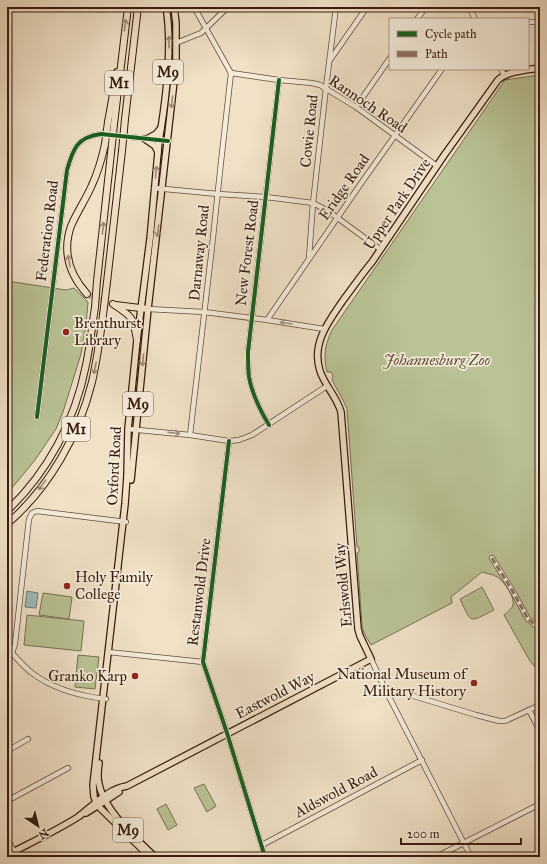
<svg xmlns="http://www.w3.org/2000/svg" width="547" height="864" font-family="'IM FELL Great Primer',serif">
<rect width="100%" height="100%" fill="#f0e1c7"/>
<filter id="stains"><feTurbulence type="fractalNoise" baseFrequency=".005" numOctaves="4"/><feColorMatrix values="0 0 0 0 .2 0 0 0 0 .09 0 0 0 0 .02 0 0 0 .5 -.17"/></filter>
<radialGradient id="worn" r=".72"><stop offset=".6" stop-color="#630" stop-opacity="0"/><stop offset="1" stop-color="#630" stop-opacity=".3"/></radialGradient>
<g fill="#bac395" stroke="#787052">
<path d="M540,75V673L530,661L504,615C507,612 512,609 513,605C515,597 504,581 497,577C493,574 487,574 482,572L451,597L452,603L371,645L364,633L362,625L357,553L359,552V547H357L347,409L343,400L332,380L333,376L331,372H327C323,357 325,344 332,330L505,80Z"/>
<polygon points="7,281 66,290 74,288 88,302 86,325 81,354 63,412 56,429 35,460 7,494"/>
<path d="M482,587L494,610C468,623 472,624 460,599Z"/>
<polygon points="43,593 72,597 69,619 39,615"/>
<polygon points="27,615 84,621 81,651 24,645"/>
<polygon points="78,655 99,657 95,689 75,687"/>
<polygon points="204,784 216,806 207,812 194,788"/>
<polygon points="166,804 177,825 168,830 157,809"/>
</g>
<polygon fill="#9bbcbb" stroke="#737c76" points="27,591 38,593 36,608 25,607"/>
<g fill="none" stroke-linecap="round" stroke-linejoin="round">
<polyline stroke="#cbbaa2" stroke-width="6" stroke-dasharray="6 3" stroke-linecap="butt" points="87,294 94,298 110,304"/>
<defs>
<g id="minor">
<polyline points="194,7 231,73"/>
<polyline points="469,7 475,19"/>
<polyline points="417,19 426,7"/>
<polyline points="528,22 540,22"/>
<polyline points="176,43 201,33 228,7"/>
<polyline points="330,60 367,7"/>
<polyline points="501,69 504,75"/>
<polyline points="231,73 279,80 312,83 320,85 356,107 437,166"/>
<polyline points="356,107 390,58"/>
<polyline points="154,188 218,194 266,197 313,203 328,211 380,249"/>
<polyline points="309,258 313,203 326,88 336,7"/>
<polyline points="148,309 204,312 267,320 324,329"/>
<polyline points="267,320 362,182 442,69"/>
<path d="M37,417L67,170C73,149 77,137 101,134L168,141"/>
<path d="M269,425C260,410 252,394 249,377C248,369 248,360 248,352L279,80"/>
<polyline points="128,429 190,435 229,441 239,440 252,435 327,386"/>
<polyline points="190,435 212,247 221,162 231,73"/>
<polyline points="229,441 203,662 227,733 265,857"/>
<polyline points="492,558 512,590 528,619 540,629"/>
<path d="M7,648C15,656 23,666 32,673C53,689 79,696 106,699"/>
<polyline points="108,652 203,662"/>
<polyline points="12,653 15,644 29,519 32,513 37,511 126,522"/>
<polyline points="371,659 384,687 476,715 499,721 505,721 540,705"/>
<polyline points="384,687 471,857"/>
<polyline points="529,710 540,731"/>
<polyline points="7,751 28,739"/>
<polyline points="7,801 68,768"/>
<polyline points="7,838 17,857"/>
<polyline points="262,845 422,760"/>
<polyline points="436,857 540,804"/>
</g>
<g id="major">
<polyline points="145,139 155,146 158,152"/>
<polyline points="147,139 156,134 161,128"/>
<polyline points="131,480 148,309 176,64 176,23 174,7"/>
<path d="M99,763C98,770 97,777 99,784C104,810 136,839 155,857"/>
<polyline points="86,813 105,801 119,792"/>
<path d="M7,855C30,843 56,831 78,817C93,806 107,789 127,786L371,659L360,636L358,629L341,412C337,397 325,386 320,371C311,343 329,321 344,299C353,287 362,274 372,262L445,154L498,80C507,71 528,70 540,68"/>
<path d="M150,857L98,806L94,797L93,785L125,504L127,476L128,429L137,340L150,239L159,141C166,100 173,47 166,7"/>
</g>
<g id="highway">
<polyline points="125,119 138,7"/>
<polyline points="108,122 117,72"/>
<polyline points="114,124 128,7"/>
<polyline points="97,281 112,144"/>
<polyline points="107,282 122,151"/>
<path d="M87,294C69,274 62,252 71,226C77,212 86,199 92,185C98,172 102,158 105,144"/>
<path d="M113,304C133,317 133,317 137,340"/>
<polyline points="116,305 148,309"/>
<path d="M7,511C48,472 75,421 86,365C90,346 92,327 95,307"/>
<path d="M7,524C49,488 79,435 92,382C97,360 100,338 103,315"/>
</g>
</defs>
<use href="#minor" stroke="#654d3c" stroke-width="6"/>
<use href="#major" stroke="#371c0e" stroke-width="8"/>
<use href="#highway" stroke="#371c0e" stroke-width="8"/>
<use href="#minor" stroke="#f5ecdb" stroke-width="4.5"/>
<use href="#major" stroke="#f0e1c7" stroke-width="5.5"/>
<use href="#highway" stroke="#f0e1c7" stroke-width="6"/>
<defs>
<g id="highway-bridge">
<polyline points="105,144 108,122"/>
<polyline points="112,144 114,124"/>
<polyline points="122,151 125,119"/>
<polyline points="95,307 97,281"/>
<polyline points="103,315 107,282"/>
</g>
</defs>
<use href="#highway-bridge" stroke="#371c0e" stroke-width="8" stroke-linecap="butt"/>
<use href="#highway-bridge" stroke="#f0e1c7" stroke-width="6"/>
<polyline stroke="#8d6e63" stroke-width="3" stroke-dasharray="6 3" stroke-linecap="butt" points="492,558 512,590 528,619 540,629"/>
<defs>
<g id="cycleway">
<path d="M37,417L67,170C73,149 77,137 101,134L168,141"/>
<path d="M269,425C260,410 252,394 249,377C248,369 248,360 248,352L279,80"/>
<polyline points="229,441 203,662 227,733 265,857"/>
</g>
</defs>
<use href="#cycleway" stroke="#f5ecdb" stroke-width="6"/>
<use href="#cycleway" stroke="#1b5e20" stroke-width="4"/>
</g>
<defs><path id="oneway-shaft" d="M-6 0H5M1.5-3L5.5 0L1.5 3" fill="none" stroke-width="1.6" stroke-linecap="round" stroke-linejoin="round"/></defs>
<g stroke="#9d8874">
<use href="#oneway-shaft" transform="translate(125 25) rotate(-83)"/>
<use href="#oneway-shaft" transform="translate(169 42) rotate(-90)"/>
<use href="#oneway-shaft" transform="translate(172 102) rotate(96)"/>
<use href="#oneway-shaft" transform="translate(156 172) rotate(-85)"/>
<use href="#oneway-shaft" transform="translate(103 228) rotate(-84)"/>
<use href="#oneway-shaft" transform="translate(158 231) rotate(97)"/>
<use href="#oneway-shaft" transform="translate(69 261) rotate(-100)"/>
<use href="#oneway-shaft" transform="translate(143 360) rotate(96)"/>
<use href="#oneway-shaft" transform="translate(95 368) rotate(101)"/>
<use href="#oneway-shaft" transform="translate(42 485) rotate(127)"/>
</g>
<g stroke="#a08e7f">
<use href="#oneway-shaft" transform="translate(286 323) rotate(-171)"/>
<use href="#oneway-shaft" transform="translate(174 433) rotate(6)"/>
</g>
<g fill="#8f2418" stroke="#f5ecdb" stroke-width="1.5">
<circle cx="66" cy="332" r="4"/>
<circle cx="67" cy="586" r="4"/>
<circle cx="135" cy="676" r="4"/>
<circle cx="474" cy="683" r="4"/>
</g>
<g text-anchor="middle" dominant-baseline="central" stroke-width="3.5" stroke-linejoin="round" paint-order="stroke">
<g fill="#f5ecdb" stroke="#705a4c" stroke-width="1">
<rect x="153" y="60" width="30" height="24" rx="3"/>
<rect x="105" y="71" width="28" height="24" rx="3"/>
<rect x="123" y="392" width="30" height="24" rx="3"/>
<rect x="62" y="417" width="28" height="24" rx="3"/>
<rect x="113" y="818" width="30" height="24" rx="3"/>
</g>
<g font-size="14" font-weight="bold" fill="#371c0e">
<text x="168" y="72">M9</text>
<text x="119" y="83">M1</text>
<text x="138" y="404">M9</text>
<text x="76" y="429">M1</text>
<text x="128" y="830">M9</text>
</g>
<g font-size="15" fill="#371c0e" stroke="#f5ecdb">
<text transform="translate(368 104) rotate(34)">Rannoch Road</text>
<text transform="translate(309 131) rotate(-84)">Cowie Road</text>
<text transform="translate(344 187) rotate(-55)">Eridge Road</text>
<text transform="translate(397 204) rotate(-56)">Upper Park Drive</text>
<text transform="translate(47 231) rotate(-83)">Federation Road</text>
<text transform="translate(199 253) rotate(-84)">Darnaway Road</text>
<text transform="translate(247 253) rotate(-83)">New Forest Road</text>
<text transform="translate(114 466) rotate(-87)">Oxford Road</text>
<text transform="translate(343 585) rotate(-95)">Erlswold Way</text>
<text transform="translate(199 592) rotate(-83)">Restanwold Drive</text>
<text transform="translate(275 695) rotate(-27)">Eastwold Way</text>
<text transform="translate(336 792) rotate(-28)">Aldswold Road</text>
</g>
<g font-size="15" fill="#371c0e" stroke="#f5ecdb" text-anchor="start">
<text x="74" y="323">Brenthurst<tspan x="74" dy="17">Library</tspan></text>
<text x="75" y="577">Holy Family<tspan x="75" dy="17">College</tspan></text>
<text x="466" y="674" text-anchor="end">National Museum of<tspan x="466" dy="17">Military History</tspan></text>
<text x="127" y="676" text-anchor="end">Granko Karp</text>
</g>
<g font-size="15" font-style="italic" fill="#5e4e36" stroke="#f5ecdb">
<text x="437" y="360">Johannesburg Zoo</text>
</g>
</g>
<rect width="547" height="864" fill="none" stroke="#f0e1c7" stroke-width="24"/>
<rect x="8" y="8" width="531" height="848" fill="none" stroke="#371c0e" stroke-width="2"/>
<rect x="12" y="12" width="523" height="840" fill="none" stroke="#371c0e"/>
<rect x="389" y="18" width="140" height="52" fill="#f5ecdb" stroke="#a99989"/>
<rect x="397" y="31" width="20" height="6" fill="#1b5e20" stroke="#a99989"/>
<text x="425" y="38" font-size="12" fill="#371c0e">Cycle path</text>
<rect x="397" y="51" width="20" height="6" fill="#8d6e63" stroke="#a99989"/>
<text x="425" y="58" font-size="12" fill="#371c0e">Path</text>
<g transform="translate(38 826) rotate(145)" stroke="#f5ecdb" stroke-width="3" paint-order="stroke">
<path d="M0-3L7 15L0 10L-7 15Z" fill="#371c0e"/>
<text y="-6" font-size="11" font-weight="bold" text-anchor="middle" fill="#371c0e">N</text>
</g>
<path d="M401 838v6h120v-6" fill="none" stroke="#371c0e" stroke-width="2"/>
<text x="407" y="838" font-size="12" fill="#371c0e" stroke="#f5ecdb" stroke-width="3" paint-order="stroke">200 m</text>
<rect width="100%" height="100%" filter="url(#stains)"/>
<rect width="100%" height="100%" fill="url(#worn)"/>
</svg>
